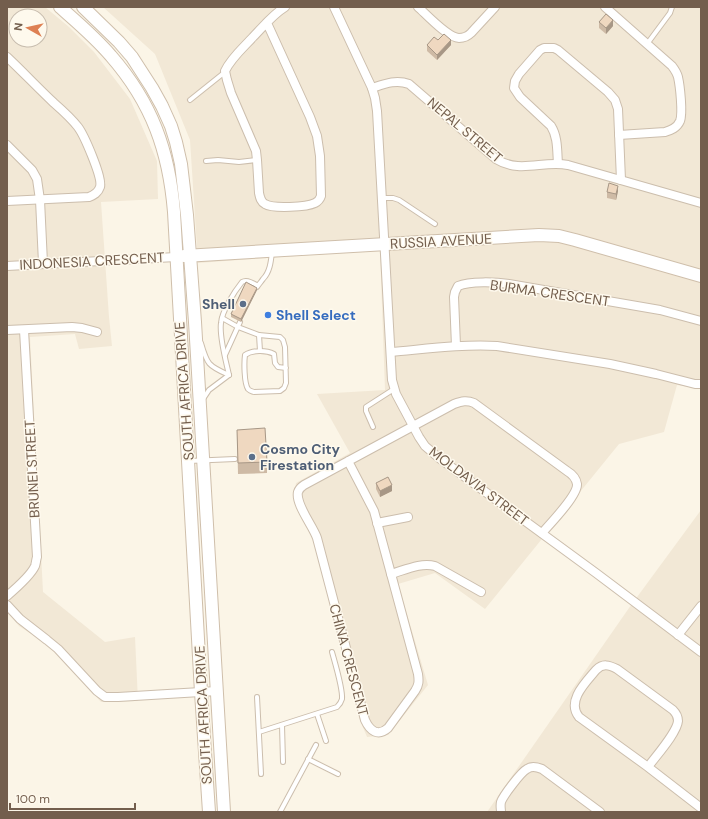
<svg xmlns="http://www.w3.org/2000/svg" width="708" height="819" font-family="'DM Sans',sans-serif">
<rect width="100%" height="100%" fill="#fbf5e7"/>
<g fill="#f2e8d6" fill-rule="evenodd">
<path d="M7,7H45L69,27L94,52L130,99L157,161L158,199L101,202L109,317L112,346L79,349L75,334L30,337L43,592L105,642L135,637L138,701L101,702L53,648L19,626L7,611ZM16,16H40V40H16Z"/>
<polygon points="103,7 701,7 701,389 677,385 664,432 619,444 485,609 435,573 398,584 428,685 388,735 367,737 360,720 312,535 294,497 296,483 350,453 317,394 385,390 380,250 198,263 190,140 155,54"/>
<polygon points="701,510 701,812 487,812 629,608"/>
</g>
<g fill="none" stroke-linecap="round" stroke-linejoin="round">
<defs>
<g id="lane">
<polyline points="647,44 670,13 672,7"/>
<polyline points="190,100 225,72"/>
<polyline points="206,161 218,160 239,162 257,160"/>
<polyline points="382,198 393,198 399,200 435,224"/>
<path d="M257,287C259,284 261,282 263,279C270,272 271,261 272,252"/>
<path d="M222,318L238,327L259,335L280,337L283,340L285,347L286,383L284,388L280,391L254,392C251,391 250,391 248,389C244,383 244,362 245,355C252,350 266,350 274,354L275,363L278,367L286,368"/>
<polyline points="259,335 260,351"/>
<path d="M201,343C207,364 208,366 229,375"/>
<polyline points="225,355 240,322"/>
<path d="M229,375C226,361 219,337 221,323C222,311 234,292 242,282C247,279 252,283 257,285"/>
<polyline points="203,399 209,390 229,375"/>
<polyline points="373,427 366,411 366,407 394,389"/>
<polyline points="189,461 235,459"/>
<polyline points="257,697 261,774"/>
<polyline points="317,714 326,741"/>
<polyline points="282,725 283,762"/>
<path d="M259,732L337,707C339,705 341,703 342,699C343,689 335,663 332,652"/>
<polyline points="308,759 338,774"/>
<polyline points="280,812 316,745"/>
</g>
<g id="street">
<polyline points="334,7 372,88 375,98 377,111 392,380 396,394 419,437 425,446 439,458 596,573 701,652"/>
<path d="M418,7C427,15 448,38 459,38C464,38 468,36 471,33L495,7"/>
<path d="M605,7L672,66C675,70 677,73 678,77C680,86 683,113 680,121C677,128 671,130 665,132L619,135"/>
<path d="M267,23L310,117L317,136L320,156L321,196C320,199 319,201 315,203C307,207 273,209 265,204C261,202 260,198 259,193L257,160L256,151L231,93L227,80L225,71C231,58 243,48 253,37C263,27 272,15 285,7"/>
<path d="M7,57C23,72 38,88 54,103C62,110 71,118 78,127C84,135 103,178 100,187C98,193 94,195 89,197L7,201"/>
<path d="M372,88C384,84 396,79 409,84L496,159C520,174 543,160 568,165L701,203"/>
<polyline points="7,145 32,170 37,179 40,200 43,263"/>
<path d="M558,164C557,151 558,137 551,126L520,97L514,88L515,81L519,74L540,50L544,48H554L558,50L608,92L615,100L618,109L621,180"/>
<polyline points="7,266 176,257"/>
<polyline points="7,330 72,327 82,328 97,332"/>
<path d="M456,346L454,297L455,292L458,286C470,281 496,282 509,284L660,310L701,321"/>
<path d="M391,352C426,349 462,344 497,346L610,364L656,374L695,384H701"/>
<path d="M348,461L374,511L397,596L418,674C419,681 419,685 415,691L388,728C378,737 370,731 365,720L317,538C313,526 295,504 298,492C299,489 301,487 304,485L454,404C462,401 467,400 474,403L567,471C572,474 576,478 577,484C578,495 550,524 542,533"/>
<polyline points="377,523 408,517"/>
<path d="M391,574C405,570 421,562 435,566L481,592"/>
<path d="M7,596C14,590 31,575 35,566C36,563 36,560 37,557L24,330"/>
<polyline points="7,605 20,619 47,640 58,649 97,691 105,697 118,697 217,691"/>
<polyline points="678,635 701,606"/>
<path d="M648,767C655,757 677,733 678,721C678,717 676,713 673,710L617,669C609,665 603,663 596,670C586,682 566,701 579,717L648,767L701,808"/>
<path d="M501,812C501,809 500,806 501,802C503,796 521,772 527,769C531,766 537,767 542,769L600,812"/>
</g>
<g id="secondary">
<path d="M60,7C78,23 96,38 111,56C152,103 169,151 174,212L201,692L209,812"/>
<polyline points="83,7 119,42 132,57 152,88 162,106 171,126 176,142 181,164 187,215 195,322 224,812"/>
<polyline points="184,256 539,235 559,236 575,240 701,276"/>
</g>
</defs>
<use href="#lane" stroke="#ccbead" stroke-width="6"/>
<use href="#street" stroke="#ccbead" stroke-width="10"/>
<use href="#secondary" stroke="#cfbfab" stroke-width="14"/>
<use href="#lane" stroke="#fff" stroke-width="4"/>
<use href="#street" stroke="#fff" stroke-width="8"/>
<use href="#secondary" stroke="#fff" stroke-width="12"/>
</g>
<g fill="#cebaa5">
<polygon points="599,22 613,26 606,34 599,28"/>
<polygon points="438,40 451,45 437,60 427,51 427,45"/>
<polygon points="618,191 616,200 607,198 607,192"/>
<polygon points="257,290 241,322 231,317 231,314"/>
<polygon points="237,430 267,462 267,473 238,474"/>
<polygon points="376,483 392,491 380,497 376,489"/>
</g>
<g fill="#a79786">
<polygon points="613,20 613,26 606,34 606,28"/>
<polygon points="451,40 451,45 437,60 437,55"/>
<polygon points="618,186 618,191 616,200 616,194"/>
<polygon points="257,288 257,290 241,322 241,319"/>
<polygon points="392,485 392,491 380,497 380,491"/>
</g>
<g fill="#efd8c0" stroke="#a79786">
<polygon points="606,14 613,20 606,28 599,22"/>
<polygon points="444,34 451,40 437,55 427,45 434,37 438,40"/>
<polygon points="609,183 618,186 616,194 607,192"/>
<polygon points="246,282 257,288 241,319 231,314"/>
<polygon points="265,428 267,462 238,463 237,430"/>
<polygon points="388,477 392,485 380,491 376,483"/>
</g>
<g fill="#5c6f8a" stroke="#fef9ed" stroke-width="1.5">
<circle cx="243" cy="304" r="4"/>
<circle cx="252" cy="457" r="4"/>
</g>
<circle fill="#3f7fe0" stroke="#fef9ed" stroke-width="1.5" cx="268" cy="315" r="4"/>
<g text-anchor="middle" dominant-baseline="central" stroke-width="3" stroke-linejoin="round" paint-order="stroke">
<g font-size="14" fill="#735e4d" stroke="#fef9ed">
<text transform="translate(465 130) rotate(40)">NEPAL STREET</text>
<text transform="translate(441 241) rotate(-3)">RUSSIA AVENUE</text>
<text transform="translate(92 261) rotate(-3)">INDONESIA CRESCENT</text>
<text transform="translate(550 293) rotate(8)">BURMA CRESCENT</text>
<text transform="translate(184 391) rotate(-94)">SOUTH AFRICA DRIVE</text>
<text transform="translate(32 469) rotate(-93)">BRUNEI STREET</text>
<text transform="translate(479 486) rotate(37)">MOLDAVIA STREET</text>
<text transform="translate(349 660) rotate(75)">CHINA CRESCENT</text>
<text transform="translate(203 715) rotate(-93)">SOUTH AFRICA DRIVE</text>
</g>
<g font-size="14" font-weight="bold" fill="#4e5e75" stroke="#fef9ed" text-anchor="end">
<text x="235" y="304">Shell</text>
<text x="260" y="449" text-anchor="start">Cosmo City<tspan x="260" dy="16">Firestation</tspan></text>
</g>
<g font-size="14" font-weight="bold" fill="#366cbe" stroke="#fef9ed" text-anchor="start">
<text x="276" y="315">Shell Select</text>
</g>
</g>
<rect width="708" height="819" fill="none" stroke="#735e4d" stroke-width="16"/>
<g transform="translate(28 28) rotate(278)"><circle r="19" fill="#fef9ed" stroke="#c6bbad"/>
<path d="M0-3L7 15L0 10L-7 15Z" fill="#de8053"/>
<text y="-6" font-size="11" font-weight="bold" text-anchor="middle" fill="#735e4d">N</text>
</g>
<path d="M10 803v6h125v-6" fill="none" stroke="#735e4d" stroke-width="2"/>
<text x="16" y="803" font-size="12" fill="#735e4d" stroke="#fef9ed" stroke-width="3" paint-order="stroke">100 m</text>
</svg>
